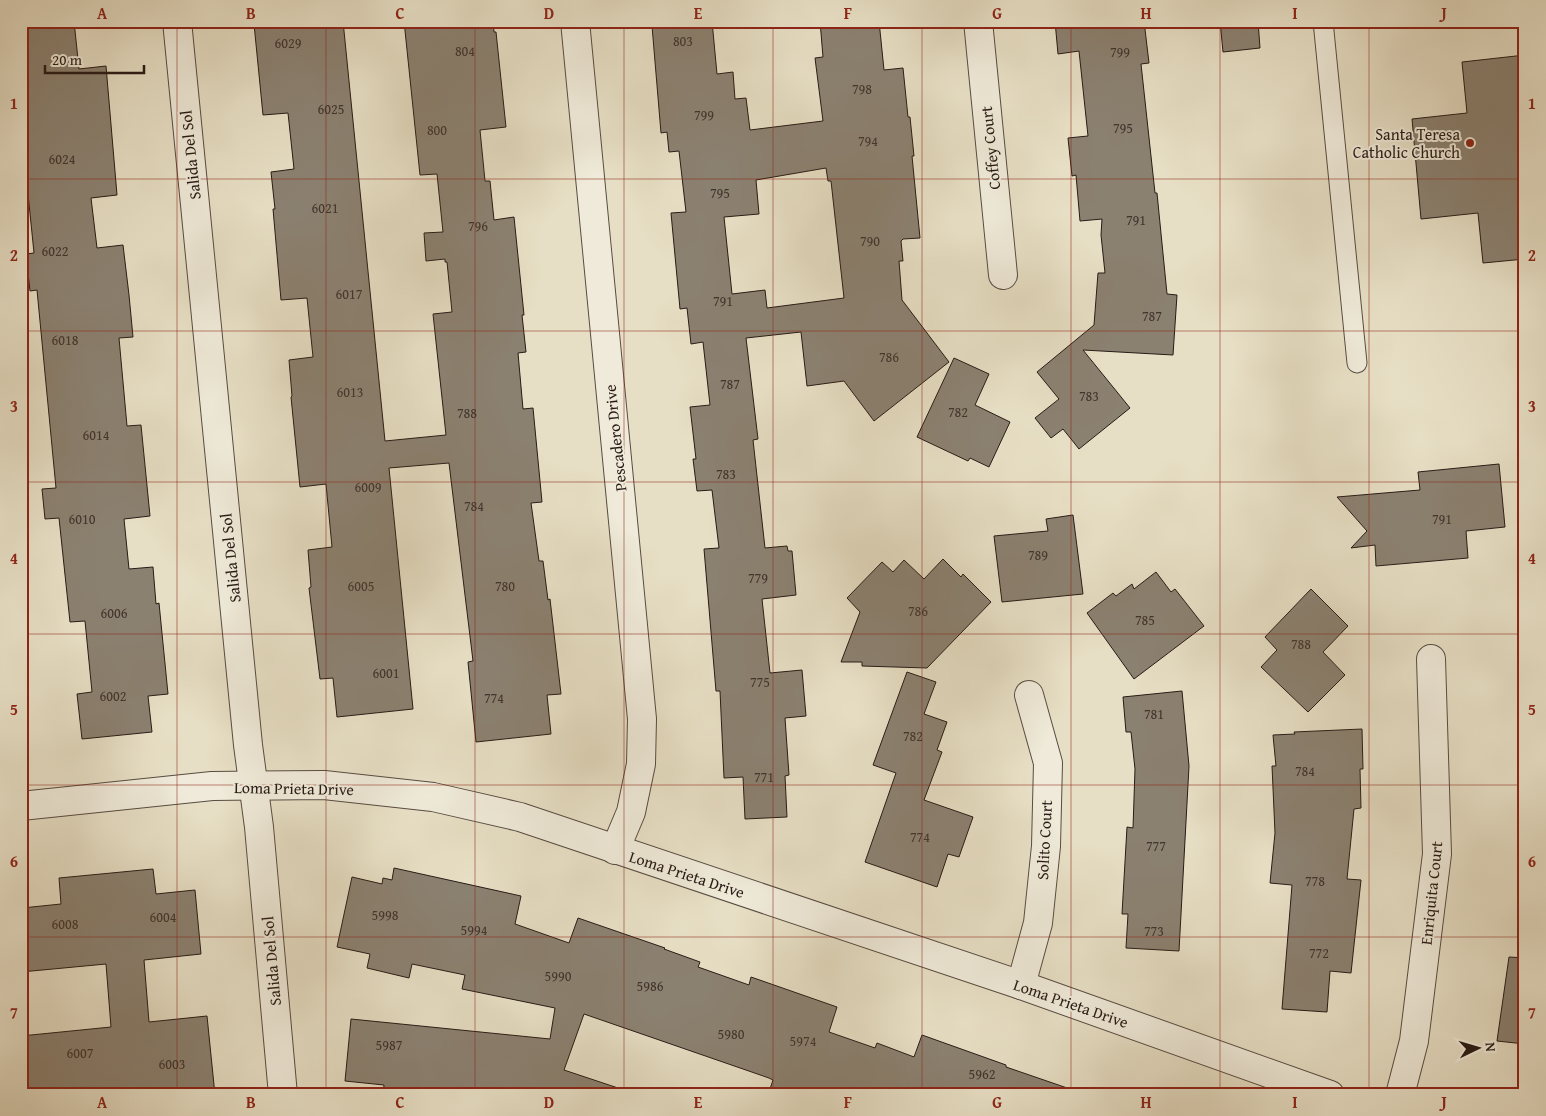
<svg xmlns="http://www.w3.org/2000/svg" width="1546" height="1116" font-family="'Gentium Book Plus',serif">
<rect width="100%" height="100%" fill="#e7dfc5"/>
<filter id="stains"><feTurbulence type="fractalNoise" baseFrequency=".004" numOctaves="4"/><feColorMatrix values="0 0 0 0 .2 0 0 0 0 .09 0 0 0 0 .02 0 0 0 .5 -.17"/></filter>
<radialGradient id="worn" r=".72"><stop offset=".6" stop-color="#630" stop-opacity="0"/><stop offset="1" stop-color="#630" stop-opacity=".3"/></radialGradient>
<g fill="#8b8171" stroke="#281b16" fill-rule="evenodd">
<polygon points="21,21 74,21 79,69 106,66 117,195 91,198 97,248 123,245 129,295 133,337 119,338 127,426 141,425 150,516 124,519 129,569 153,567 156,604 159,603 168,694 148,696 152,732 82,739 77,694 92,692 85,621 70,622 59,518 45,519 42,489 56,488 37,290 30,291 26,254 34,253 21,125"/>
<polygon points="277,21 343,21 385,441 446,435 433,314 452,312 447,262 445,262 445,259 426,261 424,233 443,232 437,174 420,175 404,21 493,21 494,32 496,32 506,127 480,130 485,181 490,181 494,220 514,217 524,315 522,315 526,352 518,353 523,409 533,408 542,502 531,503 539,561 543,561 548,600 550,599 561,694 547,695 551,734 476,742 468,662 473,661 449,463 389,468 413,709 337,717 333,678 320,679 309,588 311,587 308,550 332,547 326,484 300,487 291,397 292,396 289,360 313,357 307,298 281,300 273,209 275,209 271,172 294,169 288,113 263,115 254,24"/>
<path d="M657,21H712L717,74L733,72L735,99L746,98L750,130L823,121L815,58L823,57L820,21H879L884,70L903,68L908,117H910L914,156H912L920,238L903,239L901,241L903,261H899L902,300L949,362L874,421L844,381L807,386L801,332L746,338L758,439L753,440L765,548L787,546L788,551H792L796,595L762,599L770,673L802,670L806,716L785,718L789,775L785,776L787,817L745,819L743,777L724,778L720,691H716L704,549L719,548L712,490L697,491L693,459H696L690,407L710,405L703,342L691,344L687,308L680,309L671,213L686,212L679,151L669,152L667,132L661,133L652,26L657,25ZM826,168L828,181H831L844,298L767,308L765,290L732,294L724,217L759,214L756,180Z"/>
<polygon points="1055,21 1144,21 1149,63 1141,64 1155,193 1157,193 1167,294 1177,295 1173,355 1083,350 1130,408 1079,449 1063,429 1051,438 1035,418 1059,399 1037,372 1094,325 1098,273 1105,273 1101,235 1102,219 1080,221 1076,175 1072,176 1068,138 1088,136 1079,51 1058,54"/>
<polygon points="1220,21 1258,21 1260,48 1223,52"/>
<polygon points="1525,55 1525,259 1483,263 1478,213 1421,219 1412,119 1467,113 1462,62"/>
<polygon points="954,358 989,374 975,405 1010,422 989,467 970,458 968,461 917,437"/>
<polygon points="1499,464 1505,527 1466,531 1468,558 1376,566 1375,545 1351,548 1367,531 1337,497 1420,490 1418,472"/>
<polygon points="1073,515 1083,594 1002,602 994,536 1048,531 1046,519"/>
<polygon points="943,559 961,577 963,574 991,602 927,668 862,666 862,662 841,662 860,612 847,598 882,562 893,572 904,560 924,579"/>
<polygon points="1156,572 1171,592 1175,589 1204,626 1134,679 1087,613 1113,593 1116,596 1132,584 1134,589"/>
<polygon points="1311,589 1348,626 1323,652 1345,675 1308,712 1261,667 1277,650 1265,637"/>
<polygon points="907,672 936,682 924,714 947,722 937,750 942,752 924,800 973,817 959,857 948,854 937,887 865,862 896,773 873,765"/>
<polygon points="1182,691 1189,766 1179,951 1126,948 1128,914 1122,914 1127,827 1133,828 1135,769 1131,732 1126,732 1123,697"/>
<polygon points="1362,729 1363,769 1360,769 1361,808 1354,809 1347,879 1361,880 1351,973 1330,971 1327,1012 1282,1009 1292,885 1270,883 1275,833 1272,766 1276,766 1273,735 1295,734 1294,732"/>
<polygon points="394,868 521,896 515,924 569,943 578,918 665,948 664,949 700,962 698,967 749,985 751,977 837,1007 829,1032 875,1048 877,1043 914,1057 922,1035 1006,1065 1006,1067 1073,1090 1072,1095 768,1095 773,1080 769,1078 584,1014 564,1070 624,1090 623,1095 383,1095 384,1085 345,1081 351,1019 550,1039 555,1008 462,989 465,975 412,964 409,978 367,968 370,954 337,947 352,877 382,884 383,878 392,880"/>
<polygon points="153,869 156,894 195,890 201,954 144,960 149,1022 207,1016 215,1095 21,1095 21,1036 111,1027 106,964 21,972 21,937 25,937 22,908 61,904 59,878"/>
<polygon points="1509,957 1525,958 1525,1044 1497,1041"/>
</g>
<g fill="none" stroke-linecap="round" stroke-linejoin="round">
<defs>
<polyline id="lane" points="1323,21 1357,363"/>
<g id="street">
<polyline points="177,21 248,745 259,827 283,1095"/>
<polyline points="575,21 642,719 641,764 631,812 615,850"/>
<polyline points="978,21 1003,275"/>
<polyline points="21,806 212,786 324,785 433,797 520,817 1021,985 1330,1095"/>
<polyline points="1021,985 1038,923 1046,846 1048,763 1029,695"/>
<polyline points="1400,1095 1414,1041 1437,854 1431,659"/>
</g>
</defs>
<use href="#lane" stroke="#584c42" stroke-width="21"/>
<use href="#street" stroke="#584c42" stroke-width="30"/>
<use href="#lane" stroke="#efead9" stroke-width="19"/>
<use href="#street" stroke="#efead9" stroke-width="28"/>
</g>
<path fill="none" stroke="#8f2418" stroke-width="1" stroke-opacity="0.55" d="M177,21V1095M326,21V1095M475,21V1095M624,21V1095M773,21V1095M922,21V1095M1071,21V1095M1220,21V1095M1369,21V1095M21,179H1525M21,331H1525M21,482H1525M21,634H1525M21,785H1525M21,937H1525"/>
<circle fill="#8f2418" stroke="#efead9" stroke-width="2" cx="1470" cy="143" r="5"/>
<g text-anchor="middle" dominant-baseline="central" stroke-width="4" stroke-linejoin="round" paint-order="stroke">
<g font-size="14" fill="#41342d">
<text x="683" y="41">803</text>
<text x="288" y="43">6029</text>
<text x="465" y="51">804</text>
<text x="1120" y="52">799</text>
<text x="862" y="89">798</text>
<text x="331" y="109">6025</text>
<text x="704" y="115">799</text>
<text x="1123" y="128">795</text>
<text x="437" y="130">800</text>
<text x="868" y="141">794</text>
<text x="62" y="159">6024</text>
<text x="720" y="193">795</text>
<text x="325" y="208">6021</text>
<text x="1136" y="220">791</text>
<text x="478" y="226">796</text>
<text x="870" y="241">790</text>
<text x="55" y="251">6022</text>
<text x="349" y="294">6017</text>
<text x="723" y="301">791</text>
<text x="1152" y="316">787</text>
<text x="65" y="340">6018</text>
<text x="889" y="357">786</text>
<text x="730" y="384">787</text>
<text x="350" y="392">6013</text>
<text x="1089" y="396">783</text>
<text x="958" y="412">782</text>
<text x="467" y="413">788</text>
<text x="96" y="435">6014</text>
<text x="726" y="474">783</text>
<text x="368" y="487">6009</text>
<text x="474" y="506">784</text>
<text x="82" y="519">6010</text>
<text x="1442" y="519">791</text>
<text x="1038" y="555">789</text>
<text x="758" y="578">779</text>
<text x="361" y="586">6005</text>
<text x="505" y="586">780</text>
<text x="918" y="611">786</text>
<text x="114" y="613">6006</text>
<text x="1145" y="620">785</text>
<text x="1301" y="644">788</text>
<text x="386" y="673">6001</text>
<text x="760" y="682">775</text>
<text x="113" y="696">6002</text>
<text x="494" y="698">774</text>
<text x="1154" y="714">781</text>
<text x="913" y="736">782</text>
<text x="1305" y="771">784</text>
<text x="764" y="777">771</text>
<text x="920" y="837">774</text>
<text x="1156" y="846">777</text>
<text x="1315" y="881">778</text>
<text x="385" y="915">5998</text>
<text x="163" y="917">6004</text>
<text x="65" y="924">6008</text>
<text x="474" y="930">5994</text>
<text x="1154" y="931">773</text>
<text x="1319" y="953">772</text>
<text x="558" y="976">5990</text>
<text x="650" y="986">5986</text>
<text x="731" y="1034">5980</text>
<text x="803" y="1041">5974</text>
<text x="389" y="1045">5987</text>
<text x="80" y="1053">6007</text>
<text x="172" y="1064">6003</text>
<text x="982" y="1074">5962</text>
</g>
<g font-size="16" fill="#281b16" stroke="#efead9" text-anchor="end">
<text x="1460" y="134">Santa Teresa<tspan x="1460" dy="18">Catholic Church</tspan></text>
</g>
<g font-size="16" fill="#281b16" stroke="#efead9">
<text transform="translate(990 148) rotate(-96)">Coffey Court</text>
<text transform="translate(190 155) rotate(-96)">Salida Del Sol</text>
<text transform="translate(615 438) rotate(-96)">Pescadero Drive</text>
<text transform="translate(230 558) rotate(-96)">Salida Del Sol</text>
<text transform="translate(294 788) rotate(1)">Loma Prieta Drive</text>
<text transform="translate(1044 840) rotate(-87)">Solito Court</text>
<text transform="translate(687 874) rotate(18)">Loma Prieta Drive</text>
<text transform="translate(1431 893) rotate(-84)">Enriquita Court</text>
<text transform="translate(271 961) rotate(-95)">Salida Del Sol</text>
<text transform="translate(1071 1003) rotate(19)">Loma Prieta Drive</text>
</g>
</g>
<rect width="1546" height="1116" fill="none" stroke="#e7dfc5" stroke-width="55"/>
<g transform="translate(1478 1048) rotate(85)" stroke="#efead9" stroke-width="4" paint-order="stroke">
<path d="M0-4L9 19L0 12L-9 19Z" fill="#281b16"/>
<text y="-8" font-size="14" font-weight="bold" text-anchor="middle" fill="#281b16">N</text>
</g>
<path d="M45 65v8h99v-8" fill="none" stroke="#281b16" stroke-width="2.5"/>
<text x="52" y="65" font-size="15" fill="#281b16" stroke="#efead9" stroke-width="4" paint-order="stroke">20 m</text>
<rect x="28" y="28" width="1490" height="1060" fill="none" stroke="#8f2418" stroke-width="2"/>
<g font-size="16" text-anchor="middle" font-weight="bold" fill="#8f2418">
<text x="102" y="19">A</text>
<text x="251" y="19">B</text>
<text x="400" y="19">C</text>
<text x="549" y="19">D</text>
<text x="698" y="19">E</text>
<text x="848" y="19">F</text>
<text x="997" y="19">G</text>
<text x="1146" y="19">H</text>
<text x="1295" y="19">I</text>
<text x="1444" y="19">J</text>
<text x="14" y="109">1</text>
<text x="1532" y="109">1</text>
<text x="14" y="261">2</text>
<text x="1532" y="261">2</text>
<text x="14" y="412">3</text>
<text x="1532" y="412">3</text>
<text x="14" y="564">4</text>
<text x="1532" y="564">4</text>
<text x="14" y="715">5</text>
<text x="1532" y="715">5</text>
<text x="14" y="867">6</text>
<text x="1532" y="867">6</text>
<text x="14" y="1018">7</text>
<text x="1532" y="1018">7</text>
<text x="102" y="1108">A</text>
<text x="251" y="1108">B</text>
<text x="400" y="1108">C</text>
<text x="549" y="1108">D</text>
<text x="698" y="1108">E</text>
<text x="848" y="1108">F</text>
<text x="997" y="1108">G</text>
<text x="1146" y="1108">H</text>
<text x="1295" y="1108">I</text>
<text x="1444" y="1108">J</text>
</g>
<rect width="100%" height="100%" filter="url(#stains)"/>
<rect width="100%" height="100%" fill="url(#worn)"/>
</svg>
